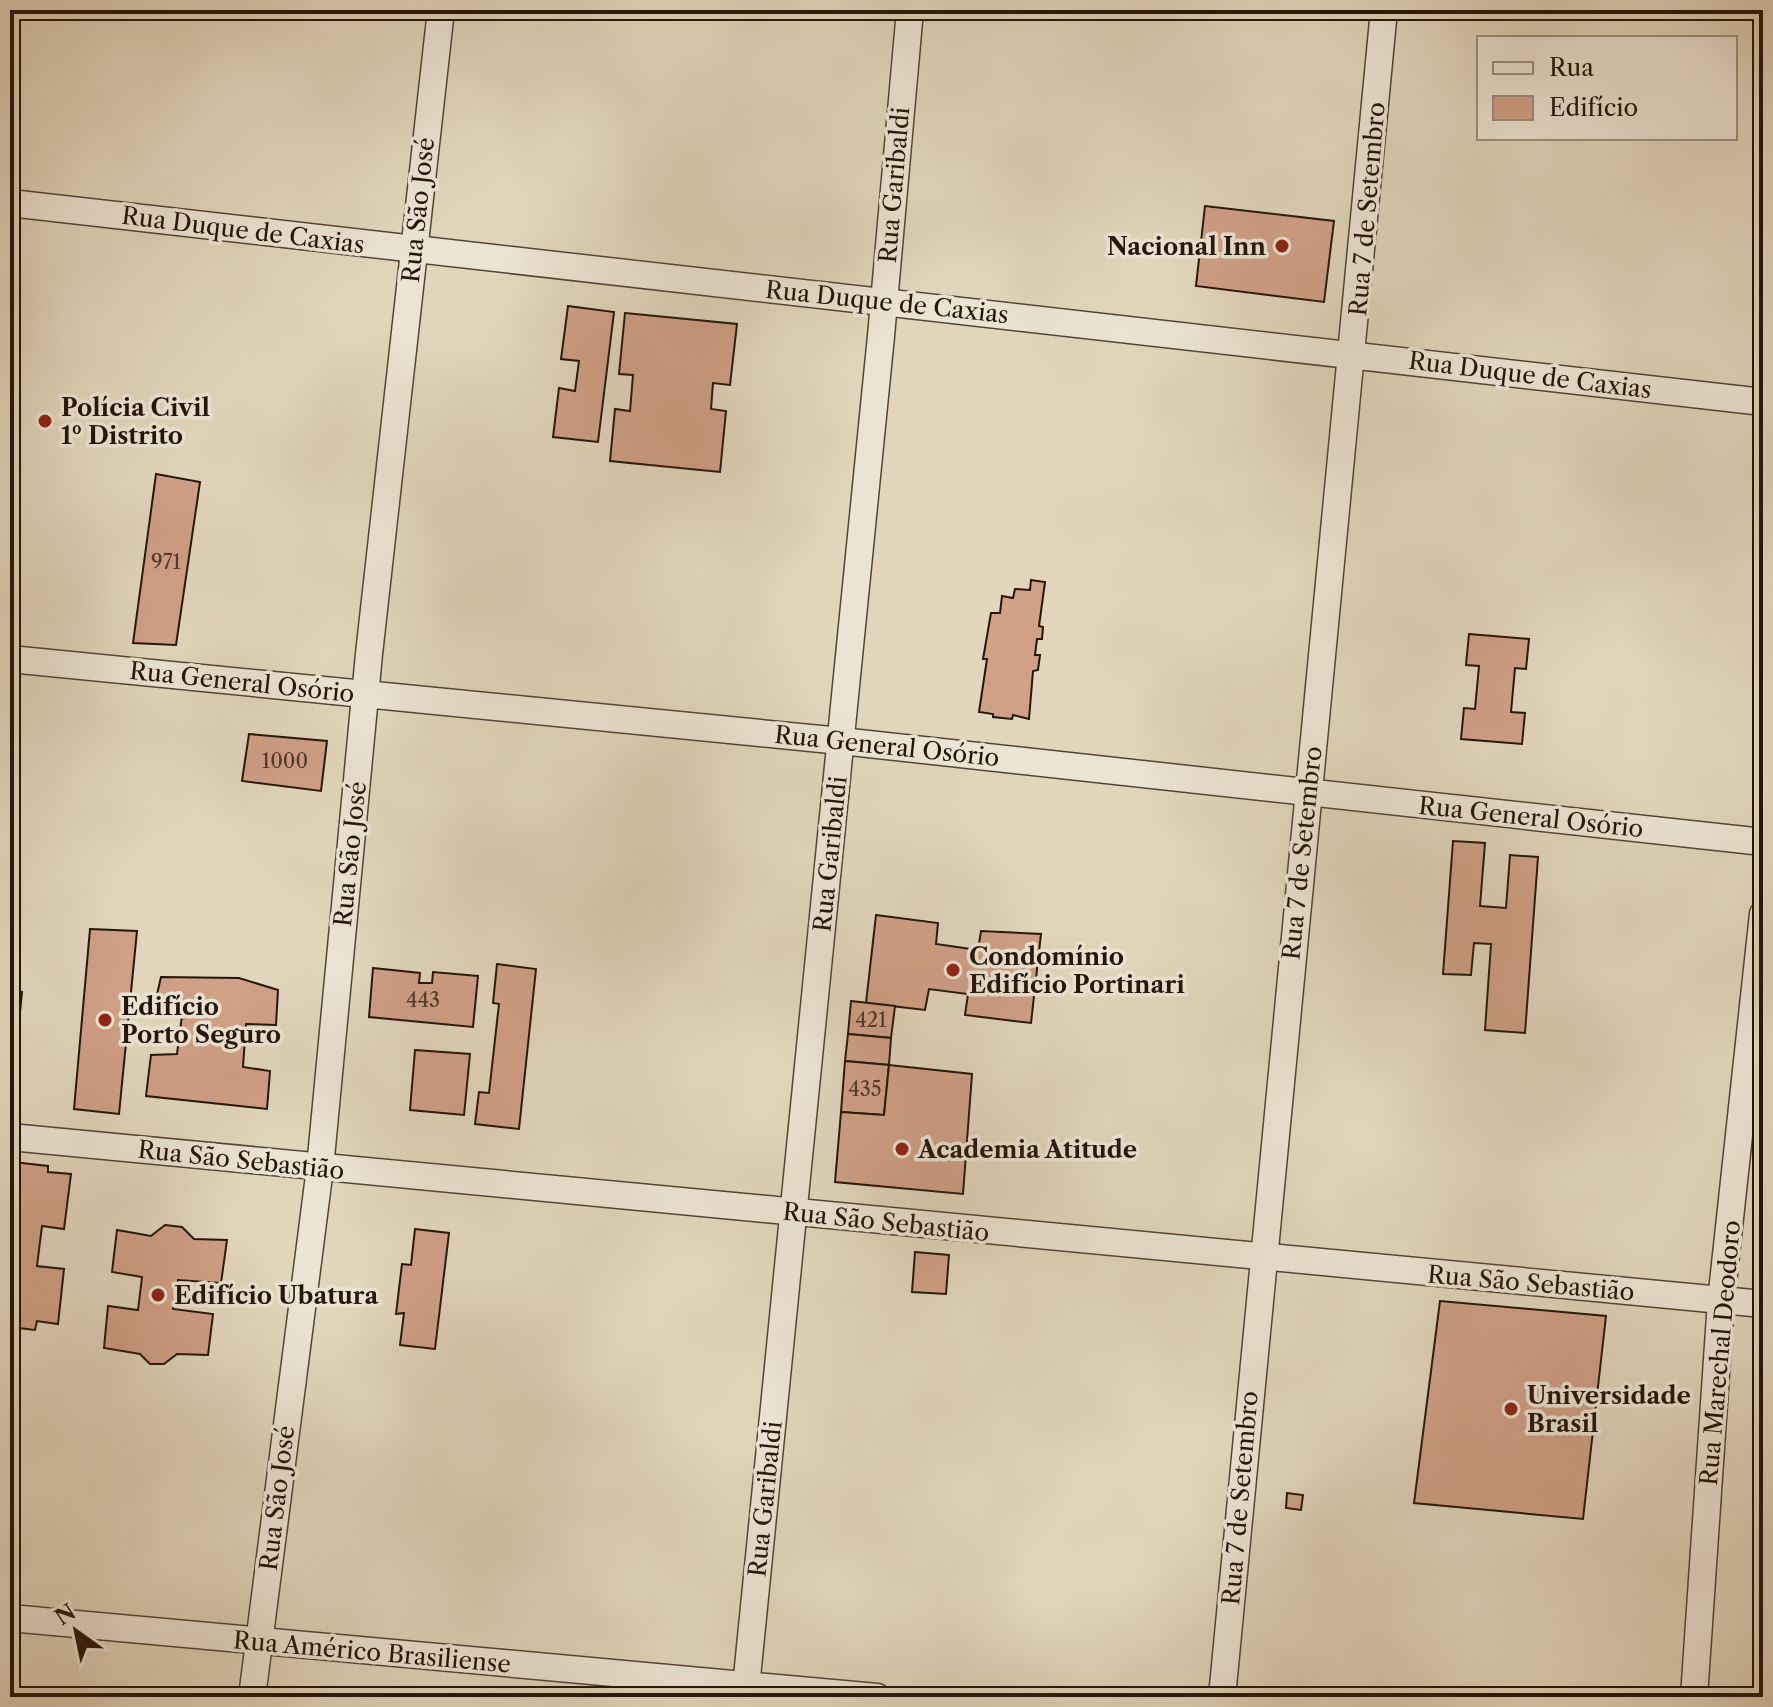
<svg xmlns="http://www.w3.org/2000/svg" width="1773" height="1707" font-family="'Libre Caslon Text',serif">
<rect width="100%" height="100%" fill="#e1d6bc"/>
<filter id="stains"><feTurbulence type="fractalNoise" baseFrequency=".0025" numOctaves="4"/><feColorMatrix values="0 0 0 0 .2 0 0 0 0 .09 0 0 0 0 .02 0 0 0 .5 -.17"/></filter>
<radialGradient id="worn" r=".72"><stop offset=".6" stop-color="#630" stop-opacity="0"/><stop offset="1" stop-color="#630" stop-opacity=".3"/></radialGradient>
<g fill="#d0a087" stroke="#241509" stroke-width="2">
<polygon points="1205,206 1334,221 1324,302 1196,286"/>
<polygon points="568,306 614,312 598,442 553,437 559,388 575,391 579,361 561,359"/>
<polygon points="625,313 737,324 730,385 713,383 711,409 726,411 720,472 610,461 615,409 630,411 633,375 619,374"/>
<polygon points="156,474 200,482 176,645 133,643"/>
<polygon points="1031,580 1045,582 1039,626 1043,627 1042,639 1037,639 1035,655 1040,655 1038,670 1033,671 1029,719 1013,715 1012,719 993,717 993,714 979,712 987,659 983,659 991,613 1000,613 1002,596 1013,598 1015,589 1030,590"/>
<polygon points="1469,634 1529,639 1526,669 1515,668 1511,712 1525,713 1522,744 1461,739 1464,708 1475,709 1479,666 1466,665"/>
<polygon points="249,734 327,741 321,791 242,781"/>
<polygon points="1453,841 1485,843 1480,906 1506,908 1510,855 1538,857 1525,1033 1485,1030 1491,944 1474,943 1471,975 1443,974"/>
<polygon points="876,915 938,923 936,944 978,950 981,931 1041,934 1031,1023 965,1015 968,994 929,989 925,1010 866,1003"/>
<polygon points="90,929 137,931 119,1114 74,1109"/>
<polygon points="497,964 536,969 519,1129 475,1124 479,1092 489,1093 499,1004 493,1003"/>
<polygon points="373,968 420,973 419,983 432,983 433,972 478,976 473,1027 369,1017"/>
<polygon points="161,977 239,978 278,990 276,1025 246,1024 243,1067 270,1071 267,1109 146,1096 151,1055 177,1054 182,1016 153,1012"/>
<polygon points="10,991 22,992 13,1083 10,1083"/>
<polygon points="851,1001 895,1006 891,1038 848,1034"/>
<polygon points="848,1034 891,1038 889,1065 845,1061"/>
<polygon points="415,1050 470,1054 464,1115 410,1110"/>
<polygon points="845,1061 889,1065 884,1115 841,1112"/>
<polygon points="889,1065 972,1074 963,1194 835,1182 841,1112 884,1115"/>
<polygon points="13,1162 48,1166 48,1172 71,1174 64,1229 42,1226 37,1266 64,1269 58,1324 37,1321 35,1330 10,1327 10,1170"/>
<polygon points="165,1225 182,1227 194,1239 227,1240 221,1283 178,1280 173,1309 213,1314 208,1355 177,1354 164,1364 150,1364 140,1354 104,1348 108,1306 138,1310 142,1277 112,1272 117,1230 151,1236"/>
<polygon points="415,1229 449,1233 435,1349 400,1345 404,1313 396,1314 402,1264 411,1265"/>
<polygon points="915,1252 949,1255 946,1294 912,1292"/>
<polygon points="1440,1301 1606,1316 1583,1519 1414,1503"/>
<polygon points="1287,1493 1303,1495 1301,1510 1286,1508"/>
</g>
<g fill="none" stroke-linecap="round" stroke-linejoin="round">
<defs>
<g id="street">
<polyline points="10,203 1763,402"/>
<polyline points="10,659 841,741 1763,842"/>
<polyline points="10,1137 1763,1304"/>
<polyline points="10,1618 877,1697"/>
<polyline points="252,1697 320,1168 369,654 441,10"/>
<polyline points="745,1697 881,336 910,10"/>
<path d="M1222,1697C1272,1134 1334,573 1384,10"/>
<polyline points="1694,1697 1721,1301 1763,914"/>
</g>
</defs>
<use href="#street" stroke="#534536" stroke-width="29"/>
<use href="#street" stroke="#ece4d3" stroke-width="26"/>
</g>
<g fill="#8f2418" stroke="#ece4d3" stroke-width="3">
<circle cx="1282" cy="246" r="8"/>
<circle cx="45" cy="421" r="8"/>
<circle cx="953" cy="970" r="8"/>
<circle cx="105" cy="1020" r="8"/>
<circle cx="902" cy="1149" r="8"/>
<circle cx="158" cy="1295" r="8"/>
<circle cx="1511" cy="1409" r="8"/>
</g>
<g text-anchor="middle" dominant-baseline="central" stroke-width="7" stroke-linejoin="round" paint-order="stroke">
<g font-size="20" fill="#4f3828">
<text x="166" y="562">971</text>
<text x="285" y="761">1000</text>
<text x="423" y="1000">443</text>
<text x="871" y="1020">421</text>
<text x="865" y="1089">435</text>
</g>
<g font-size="24" fill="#241509" stroke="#ece4d3">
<text transform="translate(894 185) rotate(-85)">Rua Garibaldi</text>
<text transform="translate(1367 209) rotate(-85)">Rua 7 de Setembro</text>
<text transform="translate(418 210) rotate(-84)">Rua São José</text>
<text transform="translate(243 230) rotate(7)">Rua Duque de Caxias</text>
<text transform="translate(887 302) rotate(6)">Rua Duque de Caxias</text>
<text transform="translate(1530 375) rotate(7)">Rua Duque de Caxias</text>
<text transform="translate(242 682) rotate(6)">Rua General Osório</text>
<text transform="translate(887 746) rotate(6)">Rua General Osório</text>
<text transform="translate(1531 817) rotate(6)">Rua General Osório</text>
<text transform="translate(1302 853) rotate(-84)">Rua 7 de Setembro</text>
<text transform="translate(350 854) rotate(-84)">Rua São José</text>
<text transform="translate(830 854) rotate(-84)">Rua Garibaldi</text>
<text transform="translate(241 1160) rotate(6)">Rua São Sebastião</text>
<text transform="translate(886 1222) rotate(6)">Rua São Sebastião</text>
<text transform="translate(1531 1283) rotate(5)">Rua São Sebastião</text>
<text transform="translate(1720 1353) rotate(-85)">Rua Marechal Deodoro</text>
<text transform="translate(277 1498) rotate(-83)">Rua São José</text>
<text transform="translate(1240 1498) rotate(-85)">Rua 7 de Setembro</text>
<text transform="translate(765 1499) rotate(-84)">Rua Garibaldi</text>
<text transform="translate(372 1652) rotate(5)">Rua Américo Brasiliense</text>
</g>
<g font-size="24" font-weight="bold" fill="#241509" stroke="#ece4d3" text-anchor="start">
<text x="1266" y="246" text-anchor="end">Nacional Inn</text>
<text x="61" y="407">Polícia Civil<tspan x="61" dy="28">1º Distrito</tspan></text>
<text x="969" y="956">Condomínio<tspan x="969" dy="28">Edifício Portinari</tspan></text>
<text x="121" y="1006">Edifício<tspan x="121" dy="28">Porto Seguro</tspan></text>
<text x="918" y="1149">Academia Atitude</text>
<text x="174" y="1295">Edifício Ubatura</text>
<text x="1527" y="1395">Universidade<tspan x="1527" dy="28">Brasil</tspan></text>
</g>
</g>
<rect width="1773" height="1707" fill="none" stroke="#e1d6bc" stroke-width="40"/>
<rect x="12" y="12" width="1749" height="1683" fill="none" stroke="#241509" stroke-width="4"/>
<rect x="20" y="20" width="1733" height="1667" fill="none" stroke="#241509" stroke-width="2"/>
<rect x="1477" y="36" width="260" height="104" fill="#ece4d3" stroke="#9c9182" stroke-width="2"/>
<rect x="1493" y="62" width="40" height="12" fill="#ece4d3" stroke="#9c9182" stroke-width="2"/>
<text x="1549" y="76" font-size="24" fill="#241509">Rua</text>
<rect x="1493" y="96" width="40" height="24" fill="#d0a087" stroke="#9c9182" stroke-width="2"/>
<text x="1549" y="116" font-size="24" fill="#241509">Edifício</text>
<g transform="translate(76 1631) rotate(327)" stroke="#ece4d3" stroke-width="6" paint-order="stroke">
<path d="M0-6L14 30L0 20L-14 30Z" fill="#241509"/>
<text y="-12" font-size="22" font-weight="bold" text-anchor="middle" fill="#241509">N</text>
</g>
<rect width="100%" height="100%" filter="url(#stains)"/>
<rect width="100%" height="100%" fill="url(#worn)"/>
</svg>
